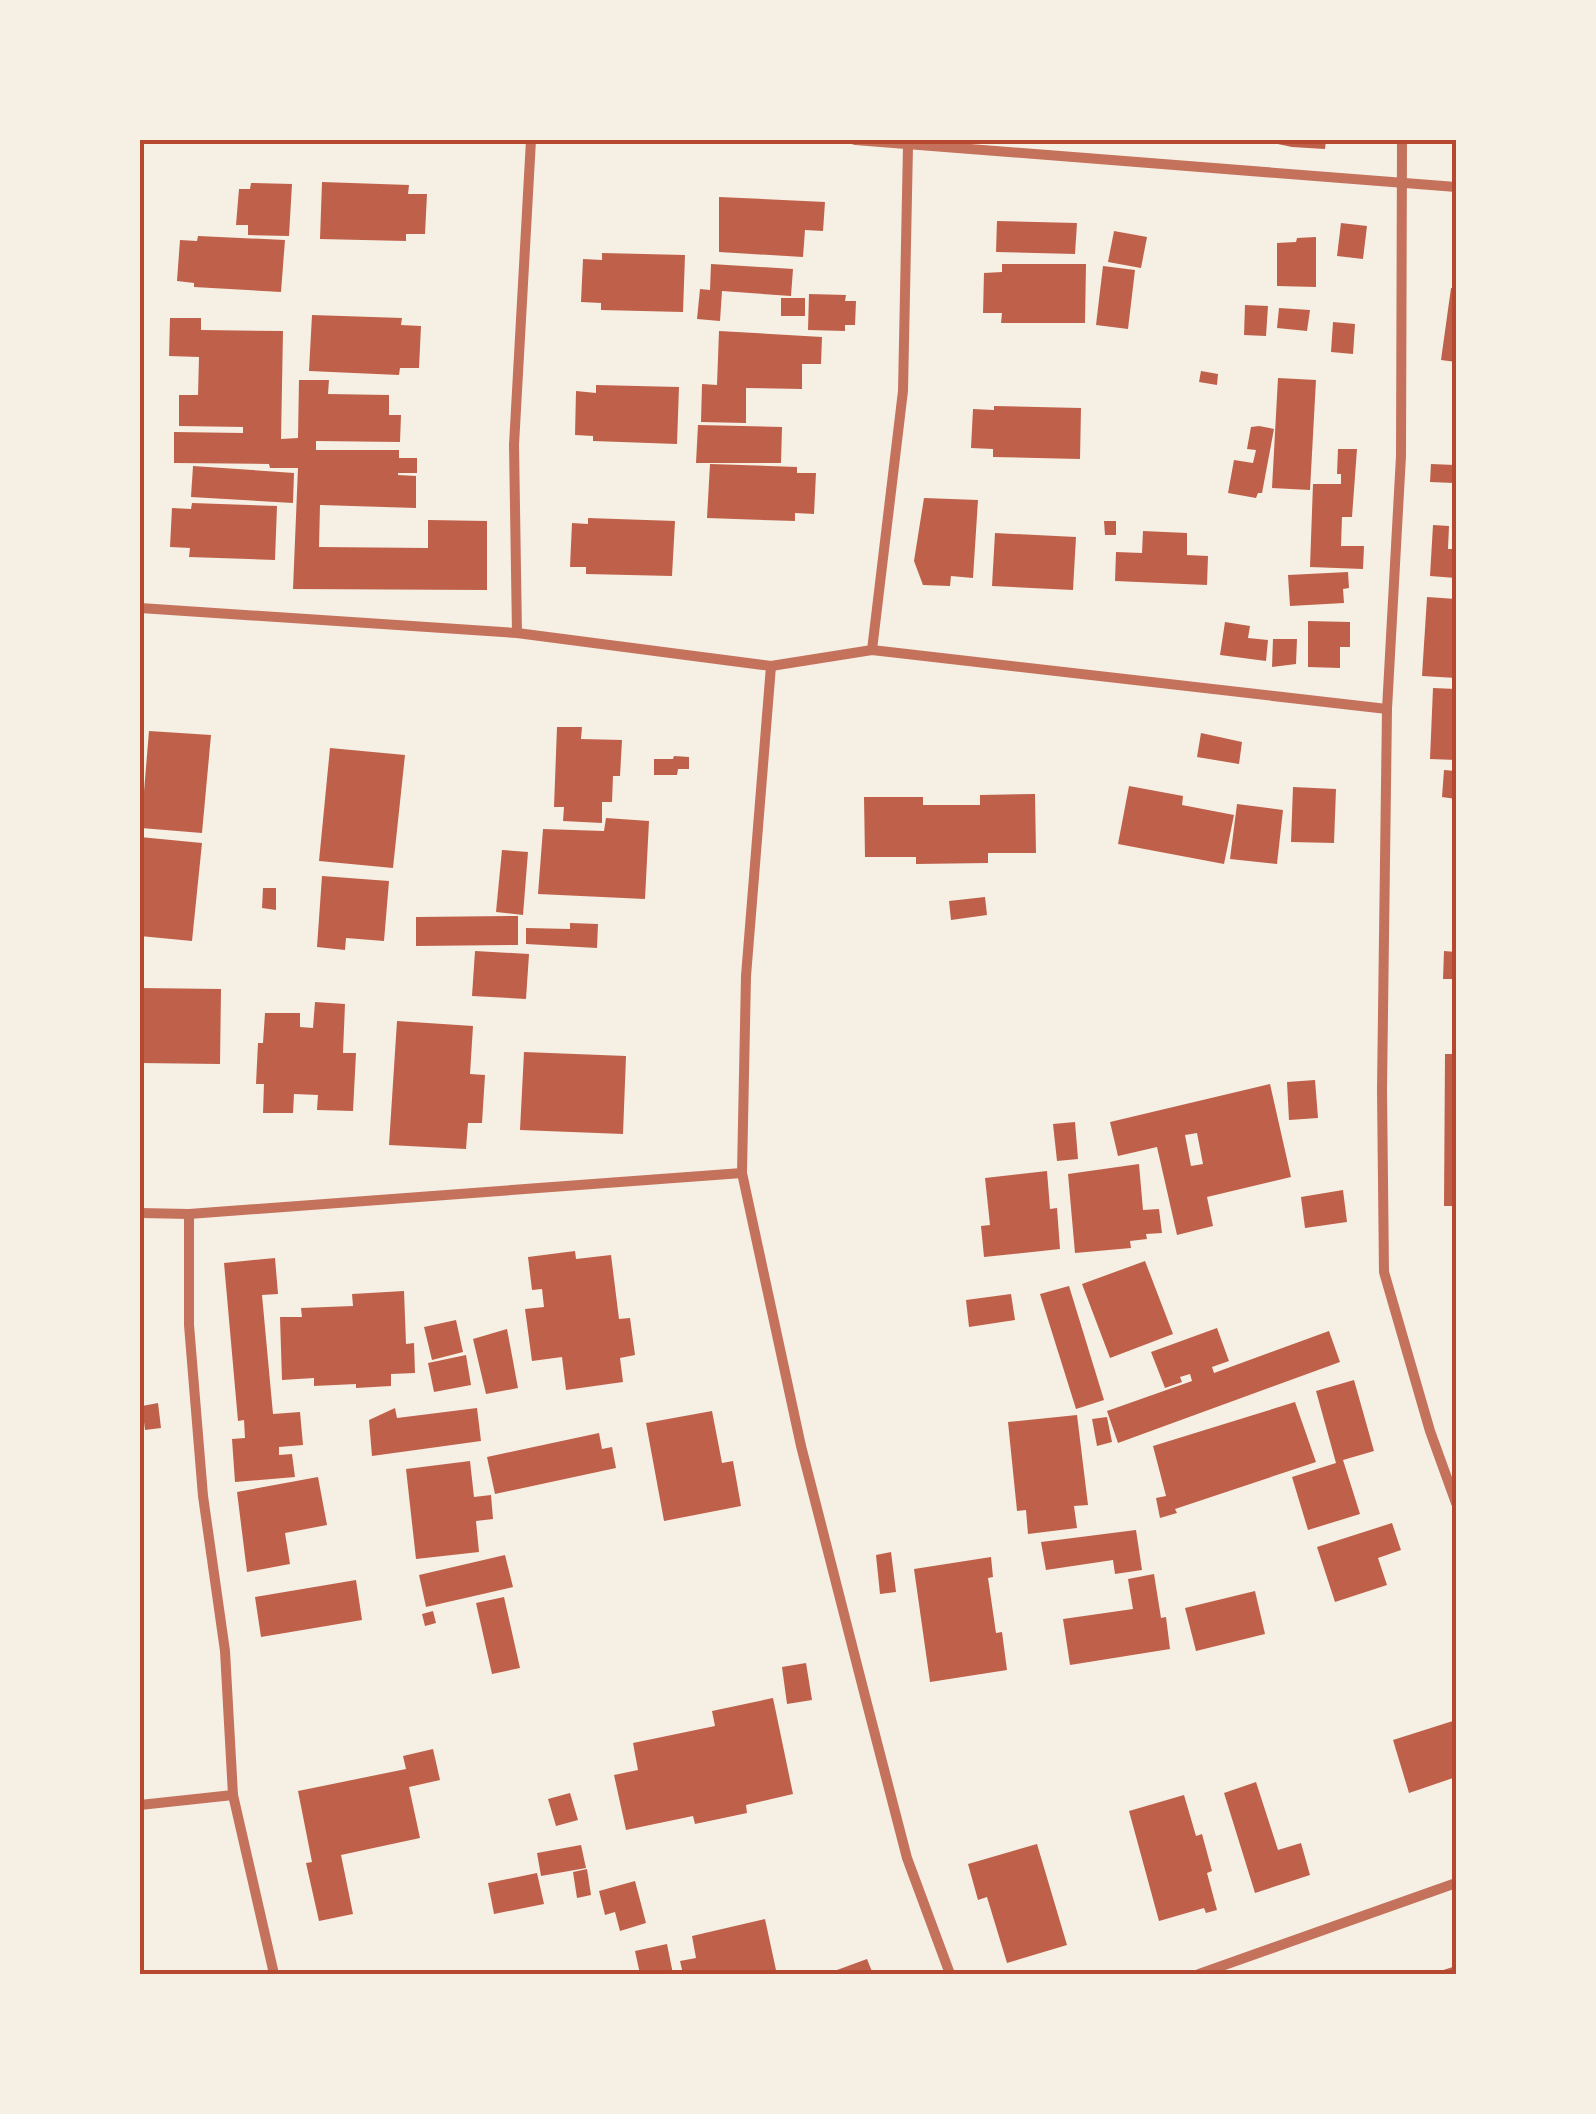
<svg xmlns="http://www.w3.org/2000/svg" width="1596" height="2114" font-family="'Open Sans',sans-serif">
<rect width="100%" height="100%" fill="#f6efe4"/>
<g fill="#bf614a" fill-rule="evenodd">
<polygon points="1273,140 1326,140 1325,149 1292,147 1273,143"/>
<polygon points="322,182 409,185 408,194 427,194 425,234 406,234 406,241 320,239"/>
<polygon points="251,183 292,184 289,236 248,235 248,225 236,225 239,189 250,189"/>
<polygon points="719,197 825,202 823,231 805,230 803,257 719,252"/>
<polygon points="997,221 1077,223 1075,254 996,252"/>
<polygon points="1341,223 1367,226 1363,259 1337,256"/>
<polygon points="1114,231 1147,237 1141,268 1108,262"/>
<polygon points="198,236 285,240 281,292 194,287 194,283 177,281 180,240 197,241"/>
<polygon points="1316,237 1316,287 1277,286 1277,243 1296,242 1297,238"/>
<polygon points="602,253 685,255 683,312 601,310 601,303 581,302 583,259 602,260"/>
<polygon points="711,264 793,269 791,296 722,291 720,321 697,319 700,289 710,290"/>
<polygon points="1002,264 1086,264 1085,323 1001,323 1002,313 983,313 984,273 1002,272"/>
<polygon points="1103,266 1135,270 1128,329 1096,325"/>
<polygon points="1451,288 1456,288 1456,362 1441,360"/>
<polygon points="809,294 846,295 845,301 856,301 855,325 845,325 845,331 808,330"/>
<rect x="781" y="298" width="24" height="18"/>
<polygon points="1245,305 1268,306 1266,336 1244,335"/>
<polygon points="1279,308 1310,310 1307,331 1277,328"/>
<polygon points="312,315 402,318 401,325 421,326 419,368 400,368 399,375 309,371"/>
<polygon points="170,318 201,318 201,330 283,331 281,439 298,438 299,380 329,380 328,394 389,395 389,415 401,415 400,442 316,441 316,450 399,450 399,458 417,458 417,473 398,473 398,475 416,476 416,508 320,505 319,547 428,548 428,520 487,521 487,590 293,589 298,468 270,468 269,464 174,463 174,432 243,433 243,427 179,426 179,395 198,395 199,357 169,356"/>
<polygon points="1333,322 1355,324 1353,354 1331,352"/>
<polygon points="719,331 822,337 821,364 802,364 802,389 746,388 746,423 701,422 702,384 717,385"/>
<polygon points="1201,371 1218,374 1217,385 1199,382"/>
<polygon points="1278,378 1316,380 1310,490 1272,488"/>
<polygon points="596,385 679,387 677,444 593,441 593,436 575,435 576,391 596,393"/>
<polygon points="994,406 1081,408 1080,459 993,457 993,449 971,448 973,409 994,410"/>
<polygon points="698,425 782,427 781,463 696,463"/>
<polygon points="1259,426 1274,429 1262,493 1258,493 1256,498 1228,493 1234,460 1253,463 1256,450 1247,449 1251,427"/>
<polygon points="1338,449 1357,449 1352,517 1342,517 1341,546 1364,546 1363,569 1310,567 1313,484 1341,484 1341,474 1337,474"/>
<polygon points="710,464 797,467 797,473 816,473 814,514 795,513 795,521 707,518"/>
<polygon points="1431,464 1455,465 1454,483 1430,482"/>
<polygon points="193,466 294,473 293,503 191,497"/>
<polygon points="924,498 978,500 973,578 951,576 950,586 923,585 914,561"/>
<polygon points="192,503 277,506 275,560 189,557 190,548 170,547 172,508 191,509"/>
<polygon points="588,518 675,521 672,576 586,574 586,567 570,567 572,523 588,524"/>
<polygon points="1104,521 1116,521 1116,535 1105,535"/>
<polygon points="1433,525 1449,526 1448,549 1456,549 1456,578 1430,576"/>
<polygon points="1143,531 1187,533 1187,555 1208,556 1207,585 1115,581 1116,552 1142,553"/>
<polygon points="995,533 1076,537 1073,590 992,586"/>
<polygon points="1348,572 1349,588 1343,589 1344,603 1290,606 1288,575"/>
<polygon points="1427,597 1456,599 1456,678 1422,676"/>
<polygon points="1308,621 1350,622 1350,647 1340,647 1340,668 1308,667"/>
<polygon points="1225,622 1250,626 1248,638 1268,640 1266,661 1220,655"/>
<polygon points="1273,639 1297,639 1296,664 1272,667"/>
<polygon points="1433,688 1456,689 1456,760 1430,759"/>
<polygon points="557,727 582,727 581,739 622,740 620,776 613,776 612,802 602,802 602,823 563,821 564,807 554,807"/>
<polygon points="149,731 211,735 202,833 141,828"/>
<polygon points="1201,733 1242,742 1239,764 1197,757"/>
<polygon points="330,748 405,755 393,868 319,861"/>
<polygon points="674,756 689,757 689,769 678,769 677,775 654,775 654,759 673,759"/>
<polygon points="1444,770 1456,771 1456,799 1442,797"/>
<polygon points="1129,786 1183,796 1182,805 1234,815 1224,864 1118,844"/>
<polygon points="1293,787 1336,789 1334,843 1291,842"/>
<polygon points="1035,794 1036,853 988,853 988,863 916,864 916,857 865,857 864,797 923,797 923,805 980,805 980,795"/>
<polygon points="1237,804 1283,810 1277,864 1230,859"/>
<polygon points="606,818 649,821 645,899 538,894 543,829 604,831"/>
<polygon points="140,837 202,843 192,941 140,936"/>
<polygon points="502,850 528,852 523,915 496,912"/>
<polygon points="322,876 389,881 384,941 346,938 345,950 317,947"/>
<polygon points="263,888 276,888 276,910 262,908"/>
<polygon points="985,897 987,915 951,920 949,901"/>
<polygon points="518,916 518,945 416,946 416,917"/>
<polygon points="570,923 598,924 597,948 526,944 526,928 570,929"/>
<polygon points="475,951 529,954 526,999 472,996"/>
<polygon points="1444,951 1456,952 1456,979 1443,979"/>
<polygon points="140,988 221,989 220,1064 140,1063"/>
<polygon points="315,1002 345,1004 343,1053 356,1053 353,1111 317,1110 318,1095 294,1094 293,1113 263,1113 264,1084 256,1084 258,1043 263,1043 265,1013 300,1013 300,1027 313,1028"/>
<polygon points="397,1021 473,1026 470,1074 485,1075 482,1123 468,1123 466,1149 389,1145"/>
<polygon points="524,1052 626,1056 623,1134 520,1130"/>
<polygon points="1445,1054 1456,1054 1456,1206 1444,1206"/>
<polygon points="1315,1080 1318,1118 1289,1120 1287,1082"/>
<path d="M1270,1084L1291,1177L1207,1197L1213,1226L1177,1235L1157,1147L1118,1156L1110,1122ZM1197,1133L1203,1164L1191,1166L1185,1135Z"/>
<polygon points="1075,1122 1078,1159 1057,1161 1053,1124"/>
<polygon points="1139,1164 1143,1210 1159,1209 1162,1233 1146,1234 1147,1239 1130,1241 1131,1248 1075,1253 1068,1174"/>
<polygon points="1047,1171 1050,1209 1057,1208 1060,1249 984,1257 981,1226 990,1225 985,1178"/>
<polygon points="1343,1190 1347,1222 1305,1228 1301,1197"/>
<polygon points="575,1251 576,1259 611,1255 619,1319 630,1318 635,1355 620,1358 623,1382 566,1390 562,1357 532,1361 525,1309 544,1307 542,1289 532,1290 528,1257"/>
<polygon points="275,1258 278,1294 262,1295 273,1414 300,1412 303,1445 279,1447 279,1455 292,1454 295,1477 235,1482 232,1439 245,1438 244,1420 238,1421 224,1263"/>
<polygon points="1145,1261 1173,1334 1110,1358 1082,1284"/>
<polygon points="1069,1286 1104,1400 1076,1409 1040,1294"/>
<polygon points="404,1291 406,1344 414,1343 415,1373 391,1374 391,1386 356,1388 356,1384 314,1386 314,1378 282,1380 280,1317 302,1317 301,1308 353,1306 352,1294"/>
<polygon points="1011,1294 1015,1320 969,1327 966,1300"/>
<polygon points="456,1320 463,1352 432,1360 424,1327"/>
<polygon points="1217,1328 1229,1361 1212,1367 1214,1373 1329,1331 1340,1362 1118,1443 1107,1411 1192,1381 1190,1374 1180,1377 1182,1382 1165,1388 1151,1352"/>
<polygon points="507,1329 518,1388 486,1394 473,1339"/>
<polygon points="466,1355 471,1385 434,1392 428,1363"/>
<polygon points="1354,1380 1374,1451 1343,1460 1360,1514 1308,1530 1292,1477 1336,1463 1316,1391"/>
<polygon points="1295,1402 1316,1462 1175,1509 1177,1513 1160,1518 1156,1498 1166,1496 1153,1446"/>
<polygon points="158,1403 161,1428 145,1430 142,1406"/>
<polygon points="395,1408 397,1418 477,1408 481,1441 372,1456 369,1420"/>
<polygon points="712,1411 722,1463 733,1461 741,1506 664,1521 646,1423"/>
<polygon points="1077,1415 1088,1505 1074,1506 1077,1528 1028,1534 1026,1510 1017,1511 1008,1422"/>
<polygon points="1107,1417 1112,1442 1097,1446 1092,1419"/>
<polygon points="599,1433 602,1449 612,1447 616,1468 495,1494 487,1457"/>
<polygon points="470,1461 474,1497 491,1495 493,1519 476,1521 479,1552 416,1559 406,1469"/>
<polygon points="318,1477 327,1525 285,1533 290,1564 247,1572 237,1492"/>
<polygon points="1392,1523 1401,1550 1378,1558 1387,1585 1335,1602 1317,1547"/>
<polygon points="1136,1530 1142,1570 1115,1574 1113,1560 1046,1570 1041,1542"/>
<polygon points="891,1552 896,1592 880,1594 876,1555"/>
<polygon points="505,1555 513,1587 426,1607 419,1575"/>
<polygon points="991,1557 993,1577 988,1578 996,1633 1002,1632 1007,1670 930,1682 914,1569"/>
<polygon points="1154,1574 1161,1618 1166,1617 1170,1649 1070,1665 1063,1619 1133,1609 1128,1579"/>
<polygon points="356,1580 362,1620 261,1637 255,1597"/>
<polygon points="1255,1591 1265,1634 1196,1651 1185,1608"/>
<polygon points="504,1597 520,1668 492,1674 476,1603"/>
<polygon points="433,1611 436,1623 425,1626 422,1614"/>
<polygon points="806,1663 812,1700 787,1704 782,1667"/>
<polygon points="773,1698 793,1794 746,1805 747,1813 695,1824 693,1816 626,1830 614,1775 638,1770 633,1743 715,1726 712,1711"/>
<polygon points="1456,1720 1456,1777 1409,1793 1393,1740"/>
<polygon points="433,1749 440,1780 409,1787 420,1838 341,1855 353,1914 319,1921 306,1863 312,1862 298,1791 406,1769 403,1756"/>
<polygon points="1256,1782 1278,1850 1301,1843 1310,1875 1255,1893 1224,1793"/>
<polygon points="570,1793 578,1820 556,1826 548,1799"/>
<polygon points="1184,1795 1196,1836 1202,1834 1212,1871 1207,1873 1217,1910 1206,1913 1204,1908 1159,1921 1129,1811"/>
<polygon points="1037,1844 1067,1945 1007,1963 987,1897 978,1900 968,1864"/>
<polygon points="581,1845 586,1868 541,1876 537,1853"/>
<polygon points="587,1869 591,1895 577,1898 573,1872"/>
<polygon points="537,1873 544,1904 494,1914 488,1883"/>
<polygon points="635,1881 646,1923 620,1931 615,1912 605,1915 599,1891"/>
<polygon points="765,1919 776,1970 759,1974 683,1974 680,1961 696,1958 692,1936"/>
<polygon points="667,1944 673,1974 640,1974 635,1951"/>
<polygon points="867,1959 873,1974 839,1974 837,1970"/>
<polygon points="1456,1966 1456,1974 1434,1974 1434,1973"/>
</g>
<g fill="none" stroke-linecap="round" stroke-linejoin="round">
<g stroke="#c5725c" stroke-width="10">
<polyline points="855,140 1456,187"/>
<polyline points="1402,140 1401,456 1387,709 1382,1090 1384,1272 1430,1431 1456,1503"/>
<polyline points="140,608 517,633 771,666 872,650 1387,709"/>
<polyline points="517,633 514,445 531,140"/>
<polyline points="872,650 903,391 908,146"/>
<polyline points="771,666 746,976 742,1173 801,1446 865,1696 907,1858 950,1974"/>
<polyline points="140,1213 189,1214 742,1173"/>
<polyline points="189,1214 189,1325 203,1496 225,1651 233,1795 274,1974"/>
<polyline points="140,1805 233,1795"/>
<polyline points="1199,1974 1456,1883"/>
</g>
</g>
<rect width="1596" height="2114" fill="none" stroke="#f6efe4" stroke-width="285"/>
<rect x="142" y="142" width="1312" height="1830" fill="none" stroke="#b5482f" stroke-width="4"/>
</svg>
